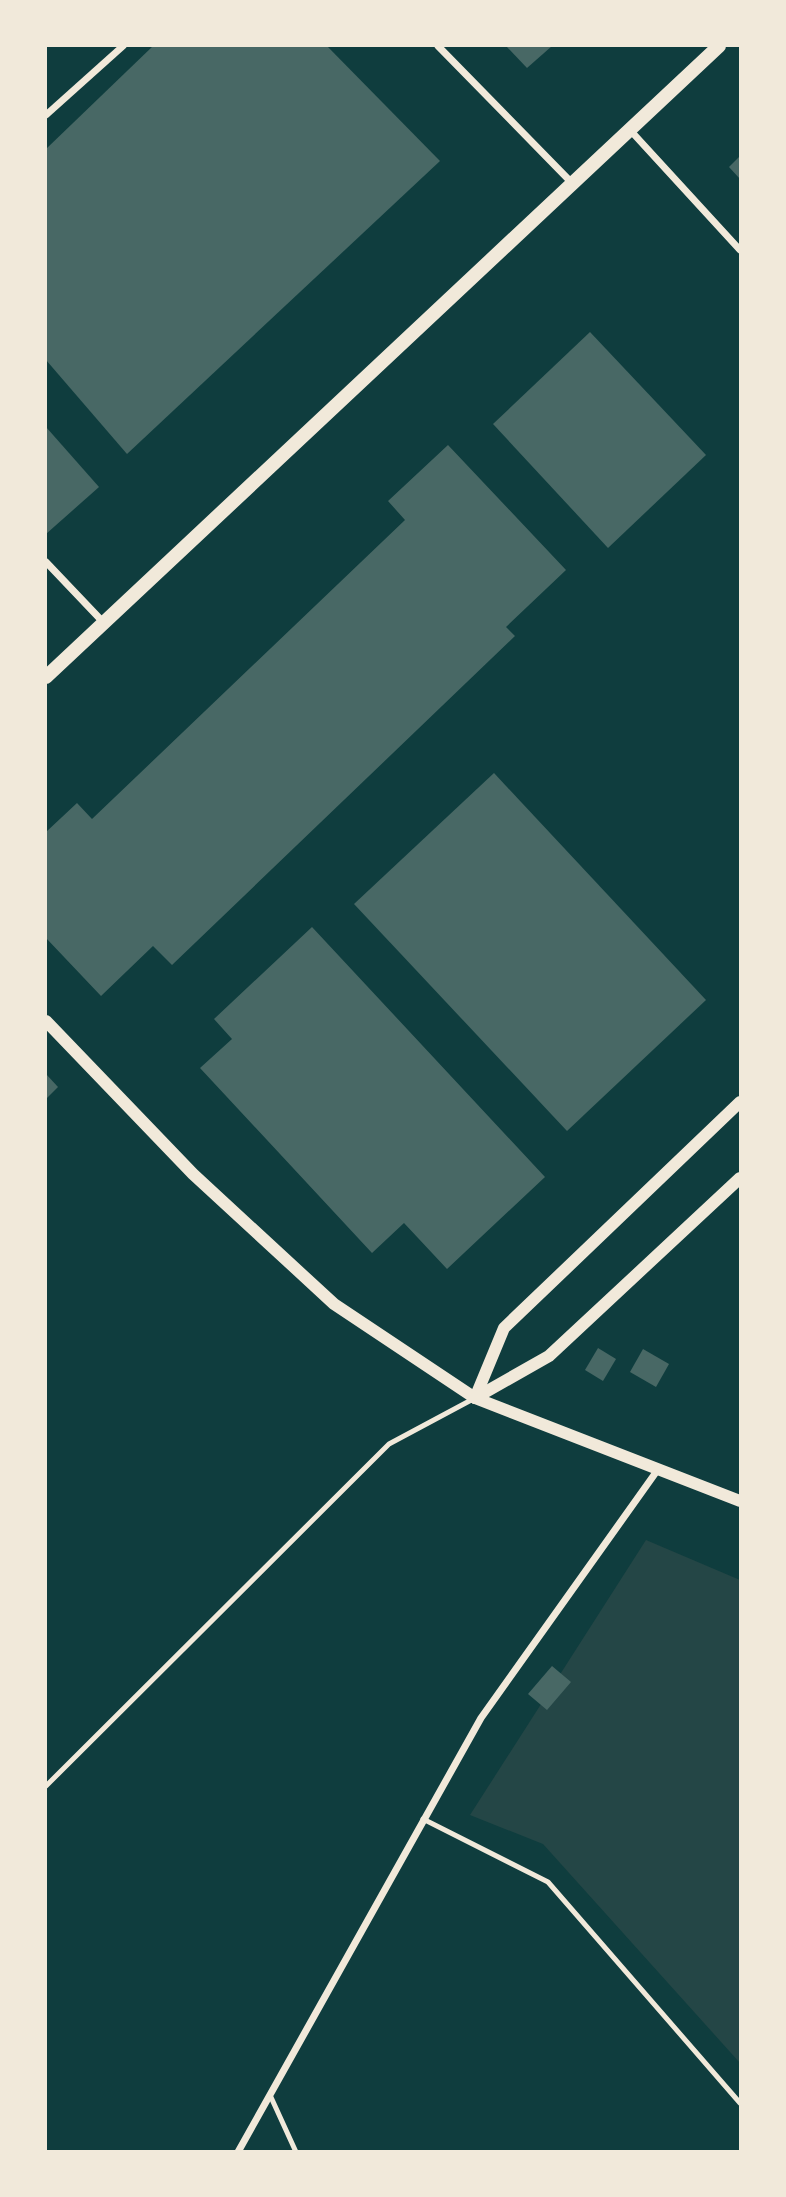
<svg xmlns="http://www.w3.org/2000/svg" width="786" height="2197" font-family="Montserrat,sans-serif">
<rect width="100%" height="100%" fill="#0f3d3e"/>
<polygon fill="#244646" points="646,1540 740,1580 740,2063 543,1844 470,1815"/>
<g fill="#486865">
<polygon points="153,46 327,46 440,161 127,454 46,360 46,149"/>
<polygon points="506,46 552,46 527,68"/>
<polygon points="740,156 740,179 729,167"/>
<polygon points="590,332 706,455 608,548 493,424"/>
<polygon points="46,427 99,487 46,534"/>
<polygon points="448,445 566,570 506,627 515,636 172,965 153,946 101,996 46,938 46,832 77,803 92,819 405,520 388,501"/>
<polygon points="494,773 706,1000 567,1131 354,904"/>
<polygon points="312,927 545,1177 447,1269 404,1223 372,1253 200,1068 232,1039 214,1019"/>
<polygon points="46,1074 58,1087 46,1099"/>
<polygon points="598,1348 616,1359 603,1381 585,1370"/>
<polygon points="643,1349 669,1364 656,1387 630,1372"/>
<polygon points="552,1666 571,1682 547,1710 528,1694"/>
</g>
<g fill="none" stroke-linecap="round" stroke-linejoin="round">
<g stroke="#f1e9da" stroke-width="5">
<polyline points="46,1786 389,1444 475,1398"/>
<polyline points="423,1819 548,1882 740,2103"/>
<polyline points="270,2095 296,2152"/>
</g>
<g stroke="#f1e9da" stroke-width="7">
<polyline points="438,46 572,183"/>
<polyline points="46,115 123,46"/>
<polyline points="630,130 740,250"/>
<polyline points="46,562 104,623"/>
<polyline points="238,2152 481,1718 659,1468"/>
</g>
<g stroke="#f1e9da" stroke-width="12">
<polyline points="46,1021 193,1174 334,1304 475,1398 740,1501"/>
<polyline points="475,1398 504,1328 740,1102"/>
<polyline points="475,1398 549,1356 740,1178"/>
</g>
<polyline stroke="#f1e9da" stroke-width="14" points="46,677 719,46"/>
</g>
<rect width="786" height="2197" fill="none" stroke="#f1e9da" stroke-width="94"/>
</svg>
